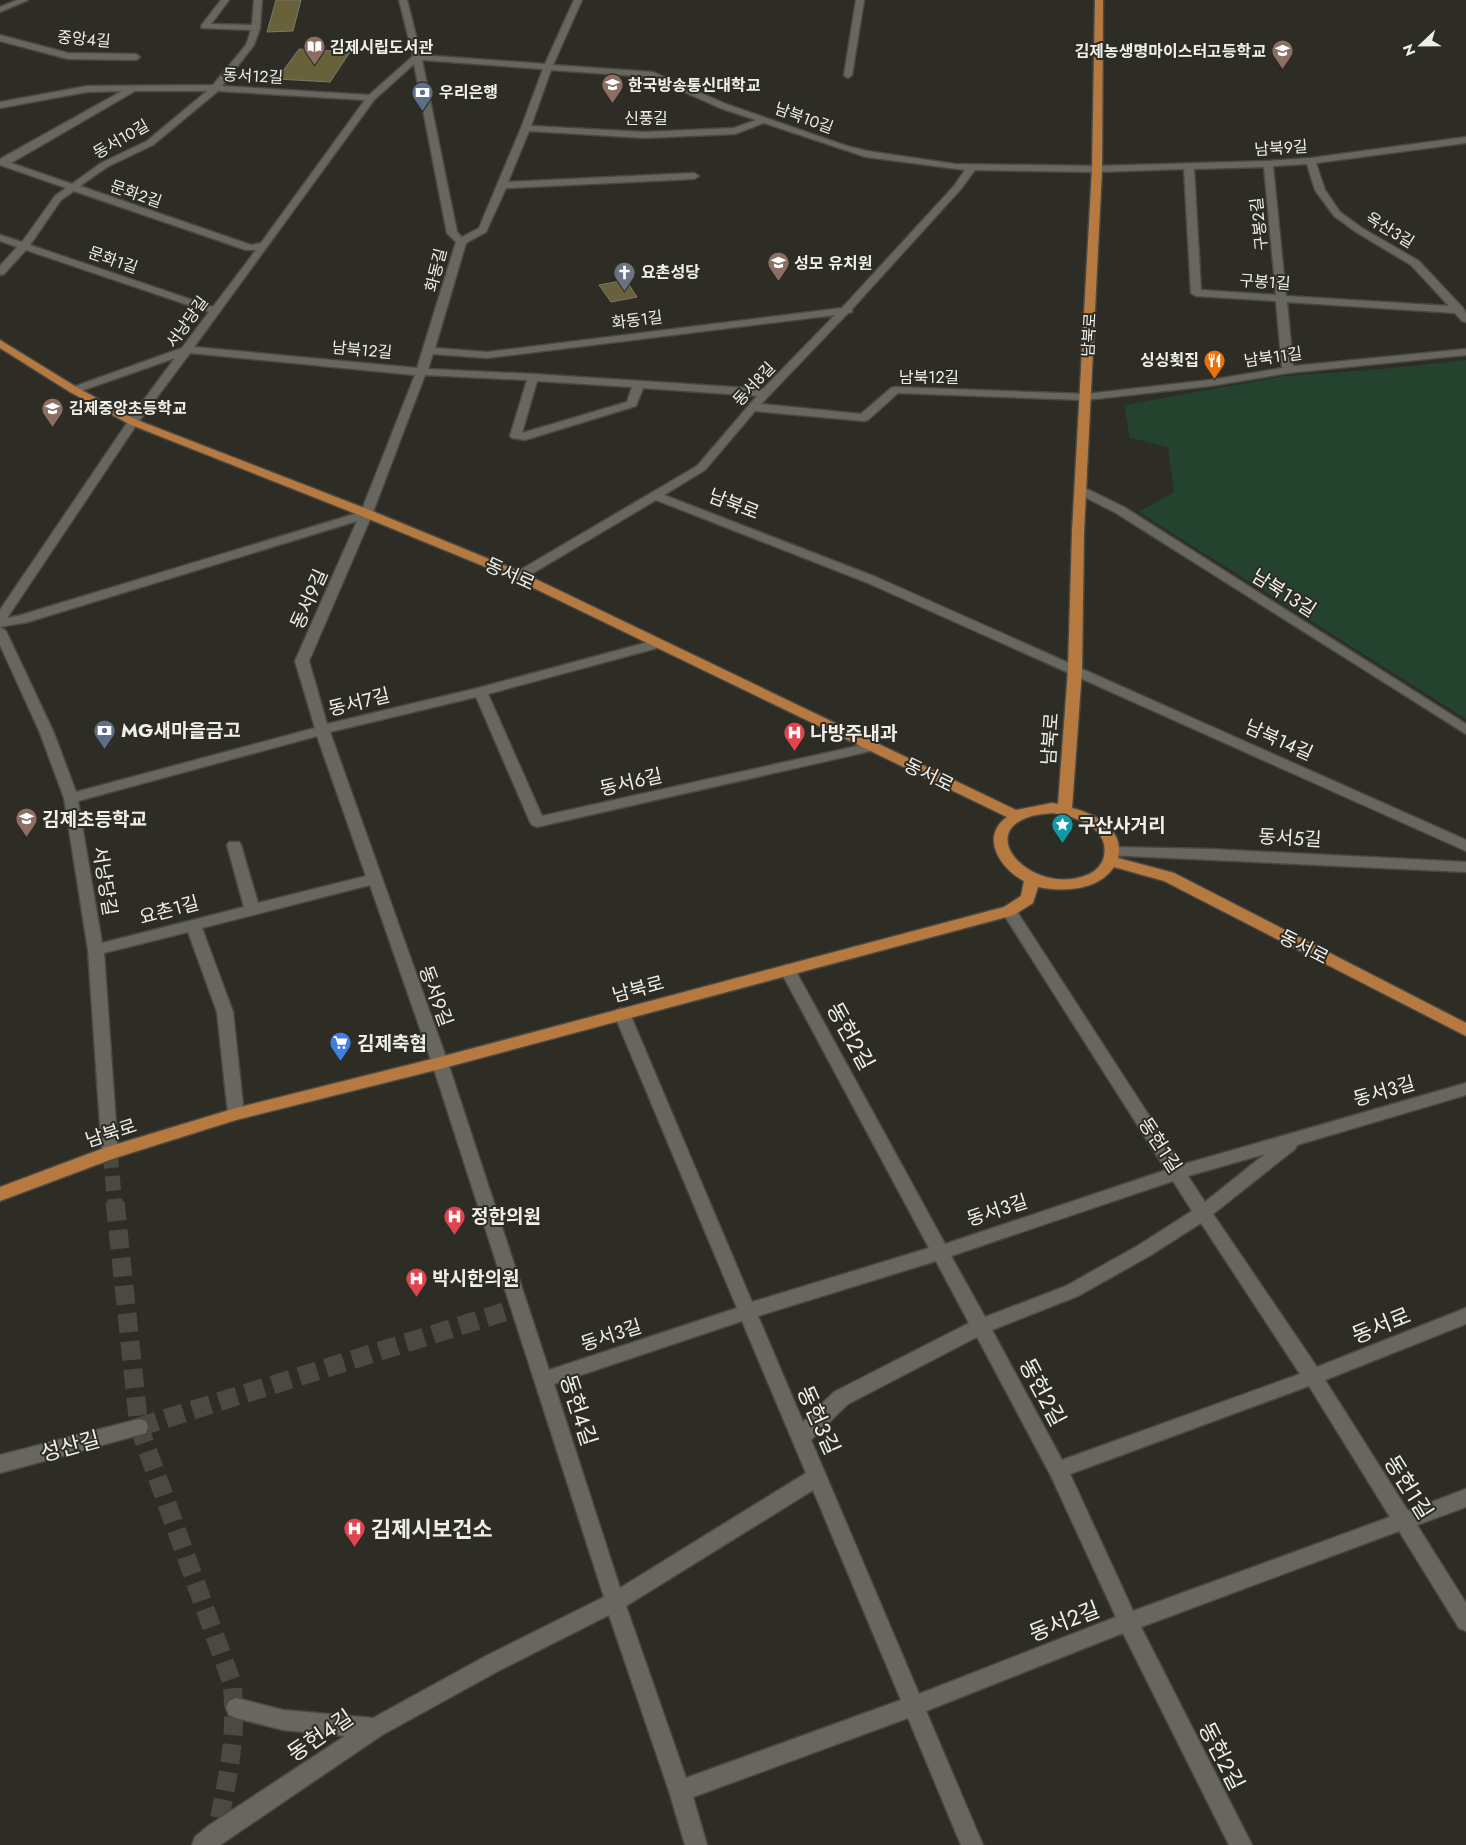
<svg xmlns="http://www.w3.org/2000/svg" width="1466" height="1845" font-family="Jost,'Noto Sans KR',sans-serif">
<rect width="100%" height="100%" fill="#2d2c25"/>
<polygon fill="#23432e" points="1466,360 1466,719 1139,512 1174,492 1168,447 1130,438 1124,405 1285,376 1382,369"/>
<g fill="#686139" stroke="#7b7971">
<polygon points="276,0 301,0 293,31 267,32"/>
<polygon points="299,49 350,52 330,82 277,79"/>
<polygon points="626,280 637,297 611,302 599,285"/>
</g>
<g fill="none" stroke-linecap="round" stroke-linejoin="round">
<polyline stroke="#4a4942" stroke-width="15" stroke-dasharray="15 8" stroke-linecap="butt" points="110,1153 115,1204"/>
<g stroke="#4a4942" stroke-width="19" stroke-dasharray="19 9" stroke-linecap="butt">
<path d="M115,1202L139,1427L232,1683C238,1735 227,1783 216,1834"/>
<polyline points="139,1427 520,1307"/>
</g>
<defs>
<g id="minor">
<polygon points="17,0 28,0 0,12 0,7"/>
<path d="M221,0H229L211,24L252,25L254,0H262L260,28L254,45L222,86L369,95L413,56L399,0H407L421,55L545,64L574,0H582L553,65L653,72L726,104L847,146L867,151L955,164L1097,166L1268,161L1311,158L1466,137V143L1316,163L1325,190L1340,212L1362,228L1419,261L1463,308L1466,313V322L1462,321L1455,313L1287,302L1293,366L1466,349V355L1288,373L1210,386L1086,400L898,393L868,420L864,421L755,411L705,470L664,495L876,577L1466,840V851L868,583L656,500L523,579H515L513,576L515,573L697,466L757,396L643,388L636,406L525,440L512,438L510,436L527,380L425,375L373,512L374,514L371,517L309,661L327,724L478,688L656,640L661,641L662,644L661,647L488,694L542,816L871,743L876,744L878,747L876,750L871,751L537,827L532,825L530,822L476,697L330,732L448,1063L549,1370L737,1308L614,1014L616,1010L622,1008L628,1010L630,1014L752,1302L929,1248L780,970L783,966L788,964L793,966L945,1244L1166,1170L1004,915L1002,911L1004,907L1009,906L1014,907L1181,1165L1466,1083V1095L1297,1145L1295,1149L1213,1214L1317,1367L1466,1308V1324L1325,1380L1408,1511L1466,1489V1507L1417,1525L1466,1603V1631L1459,1628L1399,1531L1141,1627L1252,1845H1229L1123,1633L926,1711L983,1845H961L908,1718L693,1797L707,1845H685L669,1791L609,1615L500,1670L382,1735L220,1845H192L195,1837L208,1826L345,1736L283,1730L236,1718L229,1715L226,1708L229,1701L236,1698L283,1710L373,1718L486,1656L604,1597L432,1063L370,885L202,928L233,1012L244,1114L242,1118L236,1120L230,1118L228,1114L217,1012L188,932L104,953L118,1153L116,1158L110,1160L104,1158L102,1153L88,950L64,798L40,733L0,645V627L6,631L54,733L76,792L315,728L295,661L357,521L28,622L0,627V610L129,420L175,358L78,392H70L68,390L70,388L182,348L209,312L26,250L4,274L0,275V266L17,247L0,241V235L22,242L55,196L66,188L0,165V159L122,91L87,92L0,108V102L87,86L213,85L246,45L251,30L202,28L201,26ZM422,60L543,69L521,128L479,228L462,237L457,232ZM414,64L447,233L456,242L417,368L194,347L374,100ZM551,70L651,77L720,108L756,120L734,128L645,132L531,126ZM135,91H207L147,141L101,163L72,184L11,163ZM218,91L365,100L261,243L251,245L80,186L107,167L153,145ZM764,123L866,157L965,170L954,186L842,308L487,352L435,348L466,243L486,232L506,188L694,179L699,176L694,173L508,182L529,131L645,138L735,134ZM1307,164L1315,190L1334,216L1356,232L1411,265L1449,306L1286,296L1273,166ZM1264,167L1276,295L1201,290L1194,169ZM1184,169L1191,293L1196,296L1276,301L1282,368L1210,380L1086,394L895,387L891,388L861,414L761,404L848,313L852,312V309L960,190L975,170L1097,172ZM74,191L246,250H256L213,307L30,245L61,200ZM835,315L763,389L533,374L428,369L433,354L487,358ZM190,353L415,375L361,512L21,615L7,618L137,424ZM537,381L632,387L627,402L522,433ZM317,736L366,876L258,903L241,845L239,842H229L227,845L244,907L102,943L78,801ZM1265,1154L1205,1202L1188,1176ZM1173,1181L1192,1211L1139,1245L1066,1286L985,1317L951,1256ZM1201,1223L1300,1374L1062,1460L992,1330L1078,1296L1151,1255ZM936,1261L969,1323L834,1392L803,1422L758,1316ZM742,1321L806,1473L620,1588L554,1384ZM977,1337L1051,1476L1116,1617L919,1694L811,1440L848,1404ZM1309,1386L1390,1517L1133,1611L1070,1474ZM813,1490L901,1700L686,1778L626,1606Z"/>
<polygon points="856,0 864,0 852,75 848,78 844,75"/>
<polygon points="0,35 68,53 136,54 140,57 136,60 68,59 0,41"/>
<polygon points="1081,486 1124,507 1466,724 1466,734 1116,513 1077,493 1075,490"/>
<polygon points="1112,847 1209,849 1466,862 1466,872 1107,855 1105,852 1107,849"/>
<polygon points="139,1419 146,1421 148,1427 146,1433 0,1473 0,1455"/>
</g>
<path id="major" d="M1095,0H1103L1102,169L1084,532L1082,670L1072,808C1095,814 1125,829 1118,858L1174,873L1466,1023V1036L1164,881L1114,867C1098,891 1063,892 1038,887L1033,903L1014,915L440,1069L236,1120L115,1158L0,1201V1187L104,1148L236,1108L440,1057L1004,907L1021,896L1024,881C1001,869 979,837 1007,817L515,579L364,517L129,424L70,392L0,348V340L78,388L137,420L372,511L523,573L1016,810L1052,803L1058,804L1068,670L1072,532L1092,169ZM1052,813C1074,816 1110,827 1104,856C1103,864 1095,872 1087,875C1035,896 977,837 1026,818C1033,815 1044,814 1052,813Z"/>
</defs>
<use href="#minor" stroke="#4a4843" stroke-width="3"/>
<use href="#major" stroke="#4a4843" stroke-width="3"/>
<use href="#minor" fill="#68675f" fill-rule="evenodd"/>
<use href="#major" fill="#b67940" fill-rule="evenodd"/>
</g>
<defs>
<symbol id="library-pin" viewBox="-11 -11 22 30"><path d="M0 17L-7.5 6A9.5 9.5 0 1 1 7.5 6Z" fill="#8d6e63" stroke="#2d2c25"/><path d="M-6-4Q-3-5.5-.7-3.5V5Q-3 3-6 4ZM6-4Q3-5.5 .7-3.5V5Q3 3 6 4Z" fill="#fff"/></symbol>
<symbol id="school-pin" viewBox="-11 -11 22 30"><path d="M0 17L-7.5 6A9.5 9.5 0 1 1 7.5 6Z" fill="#8d6e63" stroke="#2d2c25"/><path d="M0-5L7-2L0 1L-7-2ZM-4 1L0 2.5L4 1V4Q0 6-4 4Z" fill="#fff"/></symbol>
<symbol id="university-pin" viewBox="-11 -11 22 30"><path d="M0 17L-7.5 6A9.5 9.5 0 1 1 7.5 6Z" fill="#8d6e63" stroke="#2d2c25"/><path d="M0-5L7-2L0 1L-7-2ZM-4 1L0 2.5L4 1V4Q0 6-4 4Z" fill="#fff"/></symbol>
<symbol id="bank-pin" viewBox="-11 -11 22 30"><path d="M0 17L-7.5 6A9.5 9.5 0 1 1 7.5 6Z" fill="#5c6f8a" stroke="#2d2c25"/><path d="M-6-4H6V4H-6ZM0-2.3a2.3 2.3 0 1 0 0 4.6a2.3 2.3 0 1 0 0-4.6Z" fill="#fff"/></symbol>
<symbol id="church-pin" viewBox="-11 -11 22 30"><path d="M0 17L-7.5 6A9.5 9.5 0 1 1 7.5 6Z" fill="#6b7280" stroke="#2d2c25"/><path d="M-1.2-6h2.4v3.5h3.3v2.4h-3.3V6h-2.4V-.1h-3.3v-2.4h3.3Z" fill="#fff"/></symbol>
<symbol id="restaurant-pin" viewBox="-11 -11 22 30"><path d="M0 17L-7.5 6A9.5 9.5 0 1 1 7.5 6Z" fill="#e8710a" stroke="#2d2c25"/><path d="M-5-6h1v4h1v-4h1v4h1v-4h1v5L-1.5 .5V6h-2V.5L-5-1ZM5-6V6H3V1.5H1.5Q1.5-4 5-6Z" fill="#fff"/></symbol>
<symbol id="hospital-pin" viewBox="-11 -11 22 30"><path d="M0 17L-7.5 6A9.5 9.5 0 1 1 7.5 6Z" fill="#e0444e" stroke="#2d2c25"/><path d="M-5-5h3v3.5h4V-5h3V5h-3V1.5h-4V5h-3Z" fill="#fff"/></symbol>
<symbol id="sight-pin" viewBox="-11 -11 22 30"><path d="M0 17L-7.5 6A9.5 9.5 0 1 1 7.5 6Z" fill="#0f9aa8" stroke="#2d2c25"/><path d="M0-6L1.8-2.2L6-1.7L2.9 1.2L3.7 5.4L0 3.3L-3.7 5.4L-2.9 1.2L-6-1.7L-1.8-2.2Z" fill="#fff"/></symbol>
<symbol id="supermarket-pin" viewBox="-11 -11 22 30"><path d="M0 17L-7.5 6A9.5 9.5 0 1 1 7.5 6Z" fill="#3f7fe0" stroke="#2d2c25"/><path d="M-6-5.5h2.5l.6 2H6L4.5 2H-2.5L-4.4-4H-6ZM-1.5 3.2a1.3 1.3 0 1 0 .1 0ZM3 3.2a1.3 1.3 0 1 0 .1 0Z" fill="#fff"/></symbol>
</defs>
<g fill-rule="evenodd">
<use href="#library-pin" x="302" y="34" width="25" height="34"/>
<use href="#school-pin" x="1270" y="38" width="25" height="34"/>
<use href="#university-pin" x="600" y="72" width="25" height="34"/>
<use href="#bank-pin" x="410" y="80" width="25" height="34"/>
<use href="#school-pin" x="766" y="250" width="25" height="34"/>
<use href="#church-pin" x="612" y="260" width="25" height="34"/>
<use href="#restaurant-pin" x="1202" y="348" width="25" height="34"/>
<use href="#school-pin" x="40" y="396" width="25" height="34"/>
<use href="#bank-pin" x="92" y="718" width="25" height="34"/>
<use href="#hospital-pin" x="782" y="720" width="25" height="34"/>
<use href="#school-pin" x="14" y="806" width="25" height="34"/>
<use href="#sight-pin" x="1050" y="812" width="25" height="34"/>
<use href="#supermarket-pin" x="328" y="1030" width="25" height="34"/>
<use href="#hospital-pin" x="442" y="1204" width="25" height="34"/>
<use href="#hospital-pin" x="404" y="1266" width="25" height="34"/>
<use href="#hospital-pin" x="342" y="1516" width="25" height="34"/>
</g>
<g text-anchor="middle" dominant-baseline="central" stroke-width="4" stroke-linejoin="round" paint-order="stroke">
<g font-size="16" fill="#efeee9" stroke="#2d2c25">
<text transform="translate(84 39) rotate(5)">중앙4길</text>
<text transform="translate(253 76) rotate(3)">동서12길</text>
<text x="646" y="118">신풍길</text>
<text transform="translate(804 118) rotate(20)">남북10길</text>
<text transform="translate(121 139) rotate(-30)">동서10길</text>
<text transform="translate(1281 148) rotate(-4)">남북9길</text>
<text transform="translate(136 194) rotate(19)">문화2길</text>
<text transform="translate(1259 224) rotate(-96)">구봉2길</text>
<text transform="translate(1390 230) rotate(31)">옥산3길</text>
<text transform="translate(113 260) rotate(19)">문화1길</text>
<text transform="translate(436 270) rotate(-76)">화동길</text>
<text transform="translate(1265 282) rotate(4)">구봉1길</text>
<text transform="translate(637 320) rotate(-7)">화동1길</text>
<text transform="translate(187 322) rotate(-54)">서낭당길</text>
<text transform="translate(1089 335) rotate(-87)">남북로</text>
<text transform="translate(362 350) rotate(5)">남북12길</text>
<text transform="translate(1273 357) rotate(-8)">남북11길</text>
<text x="929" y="377">남북12길</text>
<text transform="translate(754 384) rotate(-47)">동서8길</text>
</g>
<g font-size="16" font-weight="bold" fill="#efeee9" stroke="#2d2c25" text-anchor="start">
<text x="330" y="47">김제시립도서관</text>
<text x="1266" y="51" text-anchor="end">김제농생명마이스터고등학교</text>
<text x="628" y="85">한국방송통신대학교</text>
<text x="439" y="92">우리은행</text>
<text x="794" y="263">성모 유치원</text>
<text x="641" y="272">요촌성당</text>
<text x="1199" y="360" text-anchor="end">싱싱횟집</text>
<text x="69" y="408">김제중앙초등학교</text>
</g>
<g font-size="19" fill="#efeee9" stroke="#2d2c25">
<text transform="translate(734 504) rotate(21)">남북로</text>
<text transform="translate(510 574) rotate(24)">동서로</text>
<text transform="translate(1284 593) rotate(32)">남북13길</text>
<text transform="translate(309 599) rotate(-66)">동서9길</text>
<text transform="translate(359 702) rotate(-14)">동서7길</text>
<text transform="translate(1050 739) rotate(-86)">남북로</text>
<text transform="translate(1279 740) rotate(24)">남북14길</text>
<text transform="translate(929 775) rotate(26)">동서로</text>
<text transform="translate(631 782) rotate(-13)">동서6길</text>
<text transform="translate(1290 838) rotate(3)">동서5길</text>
<text transform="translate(105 881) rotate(81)">서낭당길</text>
<text transform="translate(169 910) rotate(-15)">요촌1길</text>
<text transform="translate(1304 947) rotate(27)">동서로</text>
<text transform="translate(638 989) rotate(-15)">남북로</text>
<text transform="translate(436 996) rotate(70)">동서9길</text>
<text transform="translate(1384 1091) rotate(-16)">동서3길</text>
<text transform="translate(111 1133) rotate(-18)">남북로</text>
<text transform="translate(1160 1145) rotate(57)">동헌1길</text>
<text transform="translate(997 1210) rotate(-18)">동서3길</text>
<text transform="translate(611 1335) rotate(-18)">동서3길</text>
</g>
<g font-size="19" font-weight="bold" fill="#efeee9" stroke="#2d2c25" text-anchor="start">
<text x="121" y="730">MG새마을금고</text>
<text x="810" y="733">나방주내과</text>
<text x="42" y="819">김제초등학교</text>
<text x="1078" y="825">구산사거리</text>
<text x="357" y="1043">김제축협</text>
<text x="471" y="1216">정한의원</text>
<text x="432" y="1278">박시한의원</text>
</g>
<g font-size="22" fill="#efeee9" stroke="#2d2c25">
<text transform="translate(851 1036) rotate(61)">동헌2길</text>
<text transform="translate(1381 1325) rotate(-22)">동서로</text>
<text transform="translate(1043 1392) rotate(62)">동헌2길</text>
<text transform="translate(579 1410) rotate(72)">동헌4길</text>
<text transform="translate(819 1420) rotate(66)">동헌3길</text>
<text transform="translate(70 1446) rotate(-15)">성산길</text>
<text transform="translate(1409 1487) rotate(58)">동헌1길</text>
<text transform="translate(1064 1621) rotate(-21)">동서2길</text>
<text transform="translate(320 1735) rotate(-34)">동헌4길</text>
<text transform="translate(1222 1756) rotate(63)">동헌2길</text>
</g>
<g font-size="22" font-weight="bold" fill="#efeee9" stroke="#2d2c25" text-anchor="start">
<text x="371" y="1529">김제시보건소</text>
</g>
</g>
<g transform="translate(1421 45) rotate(248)" stroke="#2d2c25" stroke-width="4" paint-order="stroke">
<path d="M0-4L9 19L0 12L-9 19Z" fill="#efeee9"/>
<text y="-8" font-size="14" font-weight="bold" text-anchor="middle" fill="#efeee9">N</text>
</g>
</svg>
